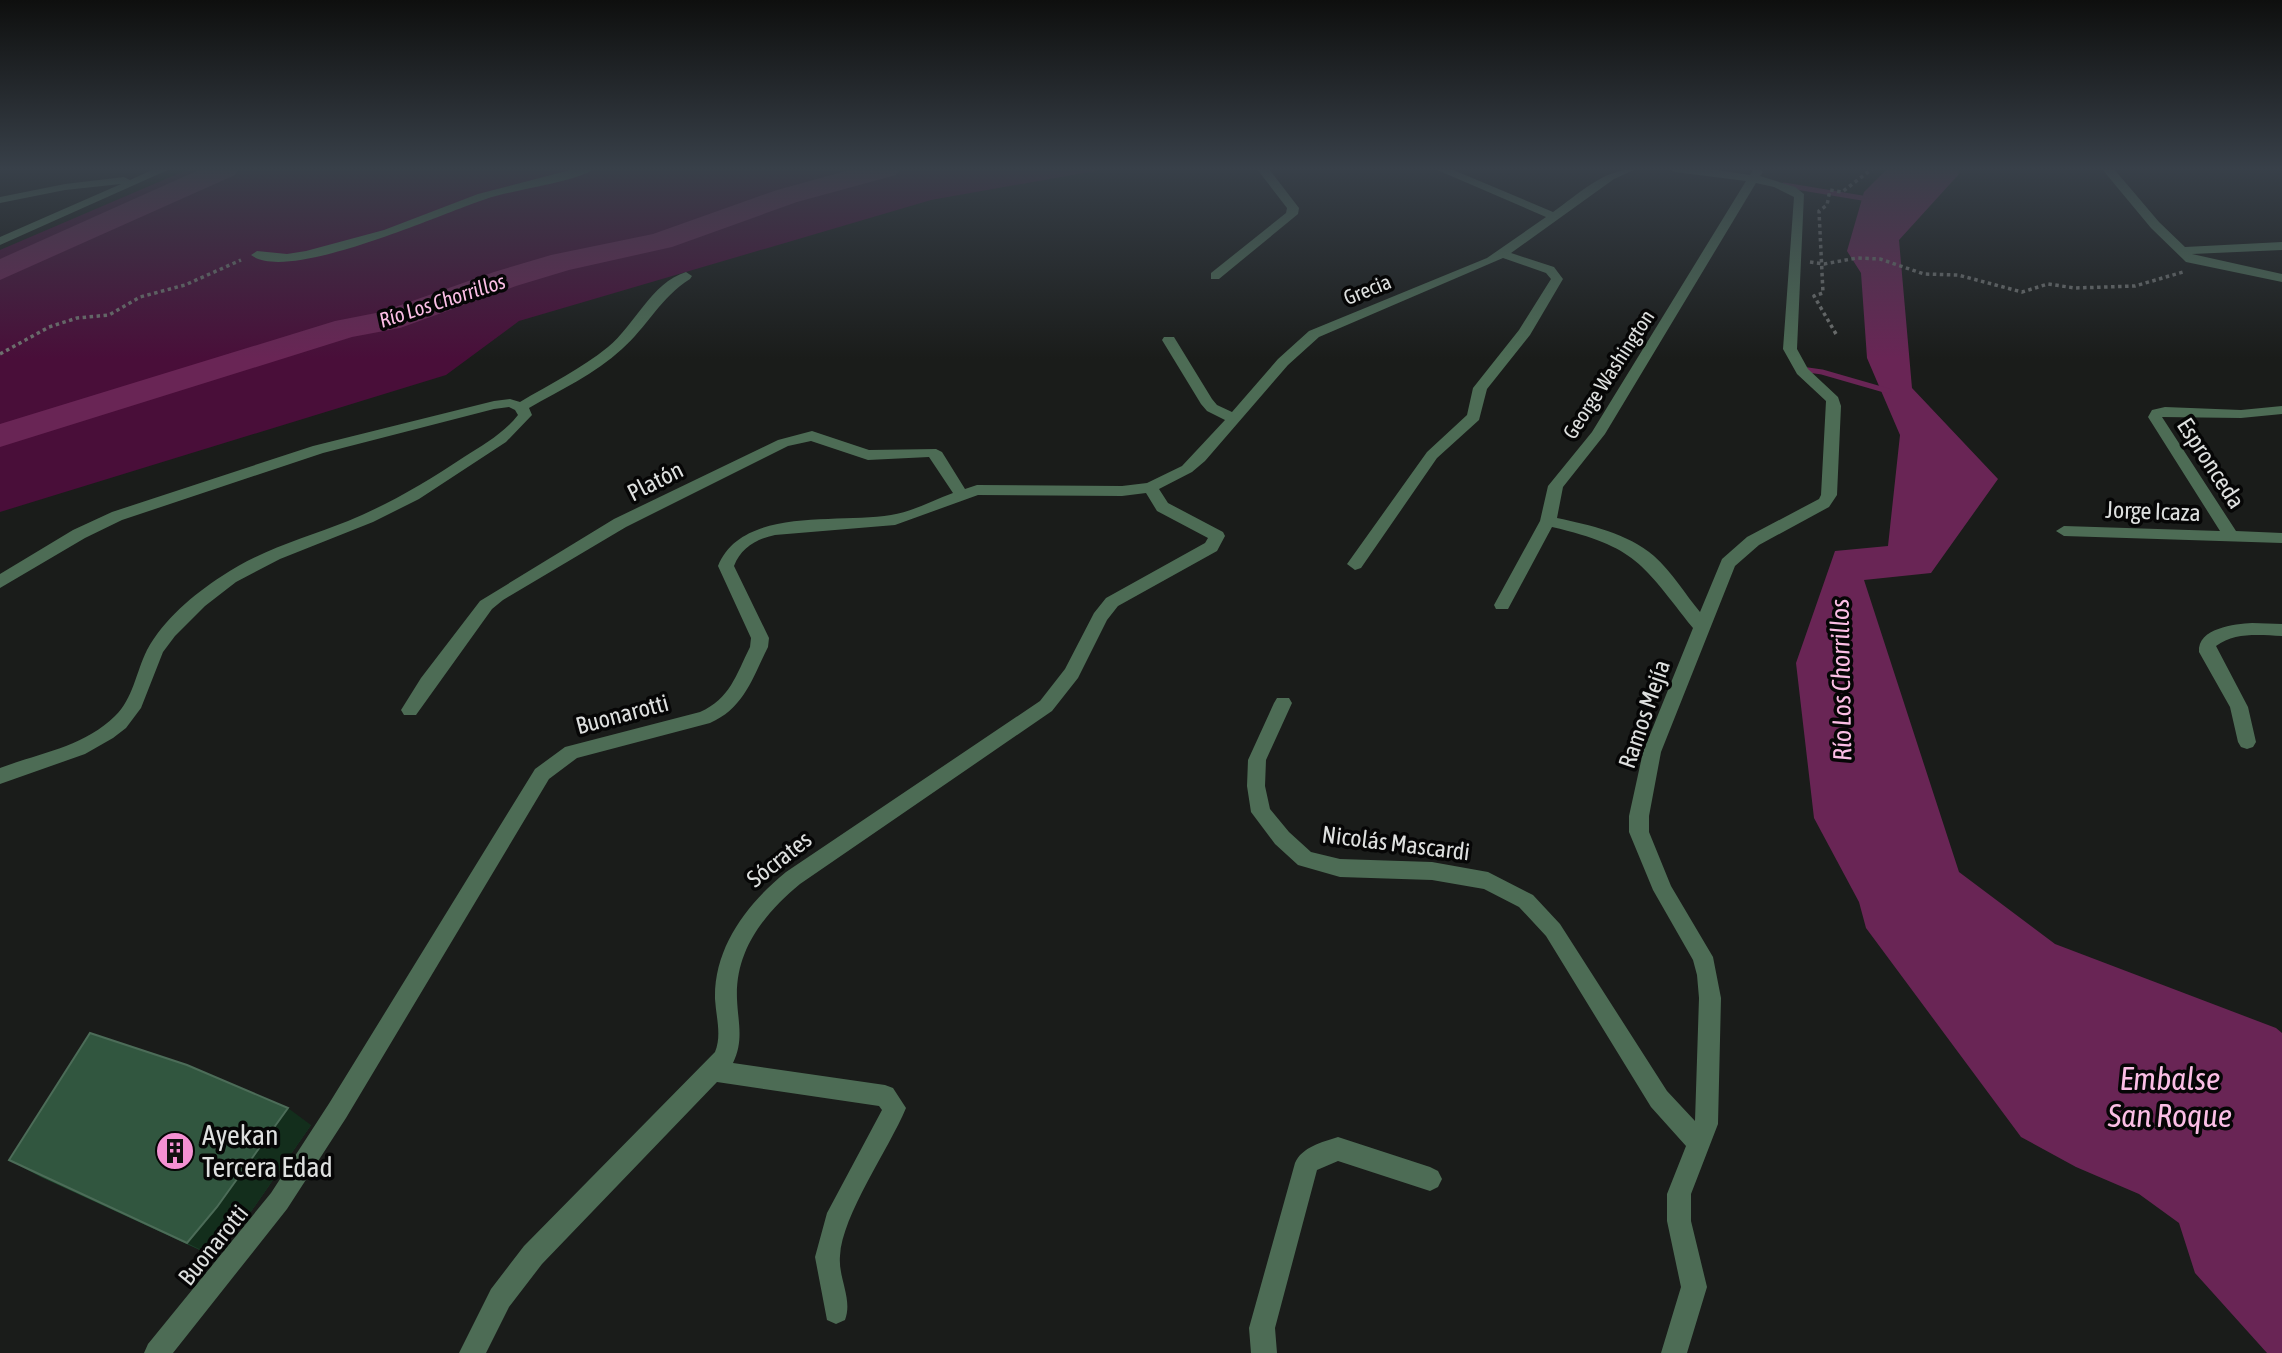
<svg xmlns="http://www.w3.org/2000/svg" width="2282" height="1353" font-family="'Asap Condensed',sans-serif">
<rect width="100%" height="100%" fill="#1a1c1a"/>
<polygon fill="#490e39" points="189,169 1106,169 931,200 519,321 446,375 0,512 0,250"/>
<polygon fill="#692555" points="1887,169 1959,169 1960,173 1899,240 1912,388 1998,479 1931,573 1864,580 1959,872 2055,944 2276,1028 2282,1033 2282,1353 2267,1353 2195,1273 2179,1223 2139,1194 2076,1167 2021,1137 1866,928 1859,902 1814,818 1796,663 1835,551 1888,546 1900,435 1867,358 1861,273 1847,251 1864,192"/>
<g fill="none" stroke-linecap="round" stroke-linejoin="round">
<g stroke="#692555" stroke-width="5">
<polyline points="1784,185 1862,198"/>
<polyline points="1801,369 1822,372 1888,391"/>
</g>
<g fill="#692555" fill-rule="evenodd">
<polygon points="201,169 239,169 235,175 0,280 0,259"/>
<polygon points="853,169 900,169 896,175 797,202 672,247 569,270 516,286 400,328 352,337 0,447 0,424 335,321 381,312 494,272 551,255 653,234 777,190"/>
</g>
<g stroke="#6f716f" stroke-width="3.5" stroke-dasharray="3.5 3.5" stroke-linecap="butt">
<polyline points="1810,262 1824,264 1857,258 1880,259 1924,274 1958,275 2022,292 2048,284 2075,288 2135,286 2183,272"/>
<polyline points="1836,334 1814,296 1823,293 1819,211 1827,205 1830,190 1842,192 1872,169"/>
<polyline points="0,354 49,327 77,318 109,315 140,297 185,285 241,260"/>
</g>
<g fill="#4d6c55" fill-rule="evenodd">
<polygon points="154,169 170,169 0,245 0,237 121,184 65,190 0,203 0,197 65,184 124,177 130,180"/>
<path d="M574,169H594C576,182 511,190 486,199C442,213 288,284 251,255L257,251L287,254L306,251L384,230L478,194Z"/>
<polygon points="1257,169 1269,169 1299,208 1298,214 1219,279 1211,279 1211,273 1286,213 1287,208"/>
<path d="M1435,169H1451L1553,212C1579,194 1603,169 1636,169L1614,179L1511,253L1554,267L1563,279L1530,335L1487,389L1479,420L1437,458L1361,568L1355,570L1347,564L1427,452L1467,415L1473,388L1519,330L1551,279L1546,273L1503,258L1319,337L1288,365L1205,461L1192,472L1159,489L1168,503L1223,532L1225,536L1217,551L1118,606L1107,620L1078,678L1052,711L800,884C764,914 735,950 737,999C738,1023 744,1040 733,1063L885,1085L893,1088L906,1108C889,1149 842,1215 840,1256C838,1278 853,1299 845,1320L836,1324L827,1320L815,1257L827,1213L882,1110L879,1106L717,1082L542,1264L509,1307L486,1353H459L491,1289L524,1246L715,1052C722,1035 716,1017 715,999C714,947 747,904 786,872L1040,701L1065,669L1094,613L1106,598L1205,543L1208,538L1157,511L1146,493L1122,496L978,495L895,525L775,535C756,539 741,548 734,566L769,638L768,647C752,679 744,708 710,723L577,758L549,779L346,1118L287,1209L173,1353H144L148,1344L271,1193L330,1102L535,769L565,747L700,712C730,699 736,675 750,647L751,638L718,566C742,506 838,524 891,515C912,512 933,500 953,493L929,457L868,460L811,441L788,446L626,527L503,600L492,609L416,715H404L401,710L421,678L480,601L614,519L778,440L812,431L869,450L936,449L942,452L965,489L977,485L1122,486L1147,483L1182,466L1225,420L1207,411L1201,404L1162,340L1164,337H1174L1212,399L1217,405L1232,412L1278,359L1309,331L1487,258L1546,217Z"/>
<path d="M1669,169H1710L1750,175L1753,170L1759,169L1763,172L1760,176L1795,187L1804,194L1797,349L1808,369L1838,397L1841,406L1837,495L1829,507L1759,545L1735,566L1661,752L1649,816V832L1671,886L1713,957L1721,998L1718,1124L1691,1194V1221L1707,1287L1687,1353H1661L1681,1287L1667,1221V1194L1686,1146L1651,1107L1546,936L1519,907L1484,889L1432,880L1340,877L1298,865L1275,844L1251,812L1247,786L1248,760L1274,703L1277,698H1289L1292,703L1266,760L1265,786L1270,809L1289,832L1311,852L1340,859L1432,862L1488,872L1533,895L1560,924L1667,1091L1695,1121L1699,998L1697,975L1693,960L1653,890L1629,832V816L1643,752L1693,628C1642,564 1637,547 1552,527L1508,609H1496L1494,605L1540,521L1548,486L1592,432L1746,181L1675,172ZM1756,183L1774,187L1794,197L1783,349L1797,374L1826,401L1821,495L1819,499L1747,537L1722,559L1700,612C1685,594 1672,572 1654,556C1627,533 1590,525 1557,518L1563,487L1605,434Z"/>
<polygon points="2102,169 2114,169 2159,222 2185,247 2282,242 2282,250 2192,254 2282,274 2282,282 2186,262 2151,228"/>
<path d="M686,272L692,276L690,279C661,297 647,327 622,349C595,374 560,390 529,408L532,415L506,442L419,499L373,522L280,559L236,582L205,606L175,636L163,652L141,708L126,728L113,738L85,754L0,784V768C39,753 84,747 115,716C133,699 136,672 147,650C164,619 193,595 222,576C260,550 305,538 348,521C389,504 427,482 464,457C483,445 504,433 518,415L515,410L509,407L494,409L323,453L122,520L85,538L0,588V574L73,530L112,512L313,446L494,401L510,399L520,402C550,384 581,369 608,347C635,325 651,283 686,272Z"/>
<polygon points="2282,406 2282,414 2241,418 2162,417 2236,531 2282,533 2282,543 2064,536 2056,531 2064,526 2220,531 2148,417 2152,410 2165,407 2241,410"/>
<path d="M2252,623L2282,624V636C2259,635 2235,632 2216,646L2248,707L2256,742L2253,747L2247,749L2241,747L2238,742L2230,707L2199,652C2197,628 2235,624 2252,623Z"/>
<path d="M1338,1137L1430,1167L1438,1171L1442,1179L1438,1187L1430,1191L1338,1161L1317,1170L1275,1328L1277,1353H1251L1249,1328L1295,1163C1302,1147 1322,1142 1338,1137Z"/>
</g>
</g>
<polygon fill="#1d462c" points="311,1125 243,1223 215,1257 41,1177 9,1160"/>
<polygon fill="#132e1c" points="288,1108 311,1125 243,1223 215,1257 187,1243"/>
<polygon fill="#31563f" stroke="#4c6c58" stroke-width="2" points="90,1033 187,1065 288,1108 217,1207 187,1243 9,1160"/>
<linearGradient id="sky" x2="0" y2="1"><stop stop-color="#0e0f0e"/><stop offset="0.47" stop-color="#384049"/><stop offset="1" stop-color="#384049" stop-opacity="0"/></linearGradient>
<rect width="2282" height="359" fill="url(#sky)"/>
<defs>
<symbol id="building-disc" viewBox="-11 -11 22 22"><circle r="9.5" fill="#f491d3" stroke="#060606"/><path d="M-4-6H4V6H1V3H-1V6H-4ZM-2.5-4.3h1.7v1.8h-1.7ZM.8-4.3h1.7v1.8H.8ZM-2.5-1h1.7V.8h-1.7ZM.8-1h1.7V.8H.8Z" fill="#111"/></symbol>
</defs>
<g fill-rule="evenodd">
<use href="#building-disc" x="153" y="1129" width="44" height="44"/>
</g>
<g text-anchor="middle" dominant-baseline="central" stroke-width="7" stroke-linejoin="round" paint-order="stroke">
<g font-size="21" fill="#dee0df" stroke="#060606">
<text transform="translate(1367 289) rotate(-22)">Grecia</text>
<text transform="translate(1608 374) rotate(-57)">George Washington</text>
</g>
<g font-size="21" font-style="italic" fill="#fbbee5" stroke="#060606">
<text transform="translate(442 300) rotate(-18)">Río Los Chorrillos</text>
</g>
<g font-size="24" fill="#dee0df" stroke="#060606">
<text transform="translate(2211 463) rotate(57)">Espronceda</text>
<text transform="translate(655 481) rotate(-27)">Platón</text>
<text transform="translate(2153 511) rotate(2)">Jorge Icaza</text>
<text transform="translate(622 714) rotate(-15)">Buonarotti</text>
<text transform="translate(1644 714) rotate(-71)">Ramos Mejía</text>
<text transform="translate(1396 843) rotate(7)">Nicolás Mascardi</text>
<text transform="translate(779 859) rotate(-38)">Sócrates</text>
<text transform="translate(213 1245) rotate(-51)">Buonarotti</text>
</g>
<g font-size="26" font-style="italic" fill="#fbbee5" stroke="#060606">
<text transform="translate(1841 680) rotate(-91)">Río Los Chorrillos</text>
</g>
<g font-size="28" fill="#dee0df" stroke="#060606" text-anchor="start">
<text x="202" y="1135">Ayekan<tspan x="202" dy="32">Tercera Edad</tspan></text>
</g>
<g font-size="32" font-style="italic" fill="#fbbee5" stroke="#060606">
<text x="2170" y="1078">Embalse<tspan x="2170" dy="37">San Roque</tspan></text>
</g>
</g>
</svg>
